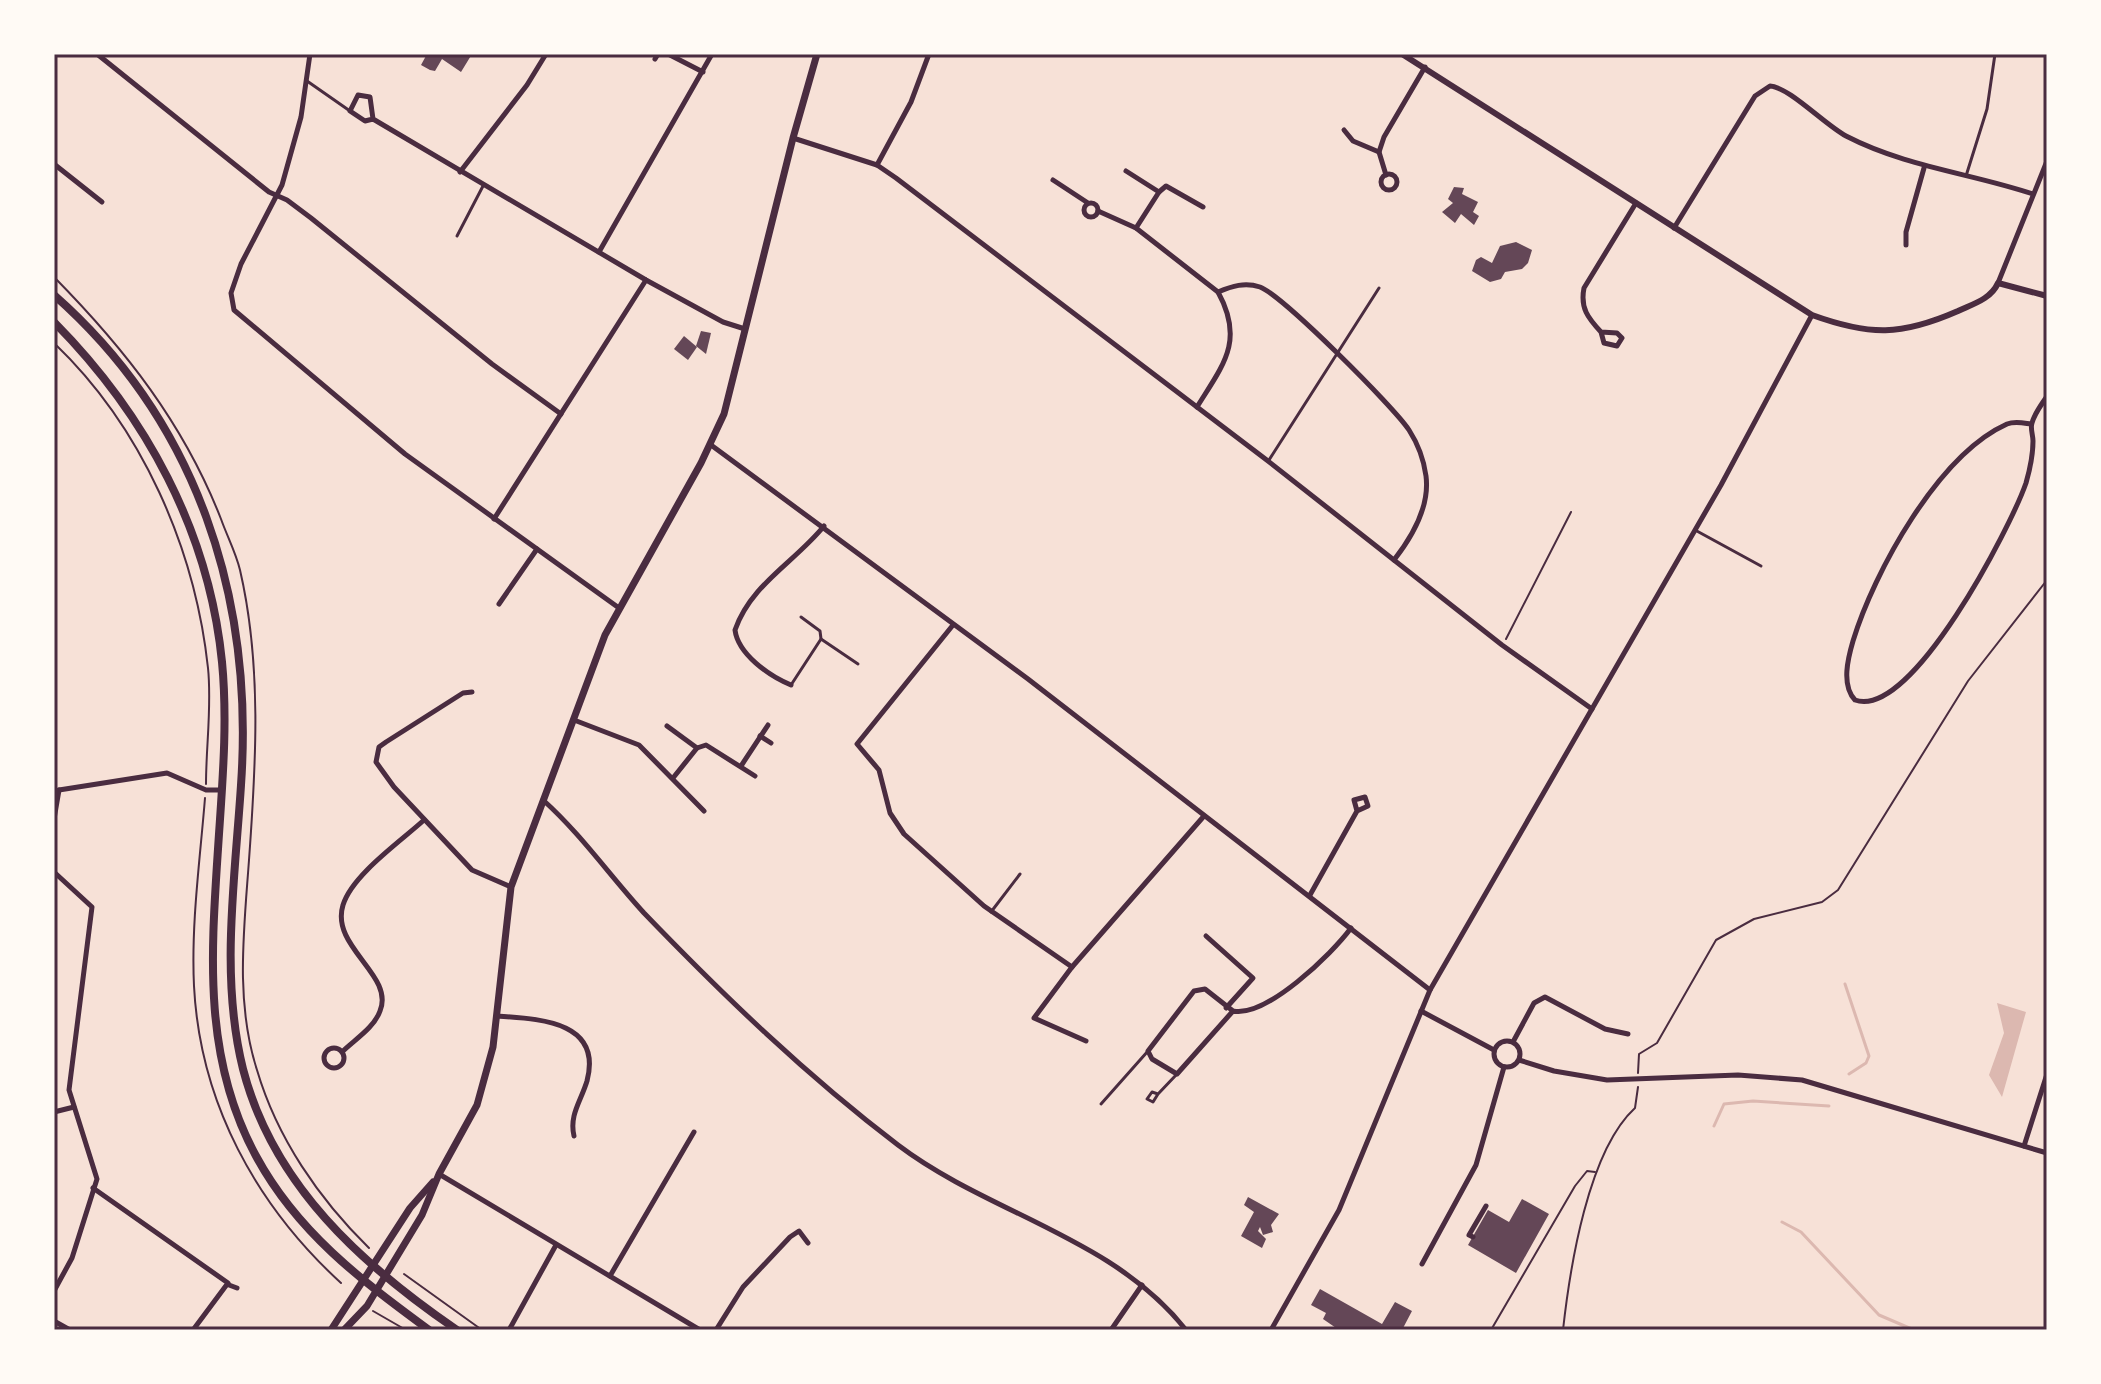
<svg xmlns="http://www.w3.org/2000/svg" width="2101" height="1384" font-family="'Space Grotesk',sans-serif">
<rect width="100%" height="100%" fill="#f7e1d7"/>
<polygon fill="#dcb8b0" points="1997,1003 2026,1012 2002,1097 1989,1075 2004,1033"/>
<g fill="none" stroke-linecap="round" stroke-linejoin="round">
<g stroke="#dcb8b0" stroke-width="3">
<polyline points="1845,984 1869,1056 1866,1063 1849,1074"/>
<polyline points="1714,1126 1724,1104 1753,1101 1829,1106"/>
<polyline points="1782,1222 1801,1232 1879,1315 1914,1330"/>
</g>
</g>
<g fill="#644757">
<polygon points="427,54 472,54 461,72 442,59 435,71 430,70 421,65"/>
<polygon points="1454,187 1464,188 1462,194 1478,202 1473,212 1479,216 1474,225 1461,214 1455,223 1442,212 1453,203 1448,199"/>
<polygon points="1516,242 1532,250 1528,263 1522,269 1505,272 1501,279 1490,282 1472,271 1476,260 1481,257 1492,263 1500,246"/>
<polygon points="701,331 711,333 706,354 696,346"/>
<polygon points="684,336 697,347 688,360 674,349"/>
<polygon points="1248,1197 1279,1214 1271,1225 1273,1232 1263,1235 1260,1227 1258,1231 1266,1239 1262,1248 1241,1236 1254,1212 1244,1205"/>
<polygon points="1522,1199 1549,1214 1516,1273 1468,1245 1488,1210 1509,1222"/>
<polygon points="1320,1289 1382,1324 1395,1302 1412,1311 1402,1330 1339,1330 1323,1319 1326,1313 1311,1305"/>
</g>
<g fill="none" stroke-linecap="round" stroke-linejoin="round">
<g stroke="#4a2c40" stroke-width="2">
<path d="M54,277C125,349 184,424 221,519C227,536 236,553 240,570C262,665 256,764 249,860C244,930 235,1002 257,1070C277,1138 319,1199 369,1248"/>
<path d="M54,343C142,427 195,548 208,668C212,706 206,745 206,784"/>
<polyline points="1506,639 1571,512"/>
<path d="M205,798C200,860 191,924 194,986C200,1103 256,1205 341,1283"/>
<polyline points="1638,1073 1639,1054 1657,1043 1716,940 1754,919 1822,902 1838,890 1968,681 2047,580"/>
<polyline points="404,1274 482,1330"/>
<polyline points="373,1311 406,1330"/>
<polyline points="1491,1330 1575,1186 1587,1171 1595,1172"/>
<path d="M1563,1330C1570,1267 1588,1151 1635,1108L1638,1087"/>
</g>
<g stroke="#4a2c40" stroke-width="3">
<polyline points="307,81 350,111"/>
<polyline points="1966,176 1987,109 1995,54"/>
<polyline points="457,236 483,186"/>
<polyline points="1269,460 1379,288"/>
<polyline points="1695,530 1761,566"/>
<polyline points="801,617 820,631 821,639"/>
<polyline points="791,685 821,639 858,664"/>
<polyline points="991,912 1020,874"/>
<polyline points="1158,1094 1153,1102 1147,1099 1152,1092 1158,1094 1177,1074"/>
<polyline points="1101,1104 1148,1051"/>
</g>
<g stroke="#4a2c40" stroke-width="5">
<polyline points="97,54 269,192 287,200 311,218 492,364 561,414"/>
<polyline points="310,54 301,117 282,185 241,264 231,293 234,310 405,454 619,608"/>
<polyline points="668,54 703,72"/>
<polyline points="655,59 658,54"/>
<polyline points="373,119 370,97 358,95 350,111 365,121 373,119 646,280 723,322 745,329"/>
<polyline points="1344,130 1353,141 1379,152"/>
<polyline points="793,138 877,165 896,178 1268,461 1502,645 1592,709"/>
<polyline points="54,164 102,202"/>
<polyline points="877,165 911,102 929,54"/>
<polyline points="1126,171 1159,192"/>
<polyline points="460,172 527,85 546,54"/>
<circle cx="1389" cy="182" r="8"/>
<polyline points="1386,175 1379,152 1384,137 1425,67"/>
<polyline points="1053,180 1088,203"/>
<circle cx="1091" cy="210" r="7"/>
<path d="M1098,211L1136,228L1218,292C1245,341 1223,365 1197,407"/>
<polyline points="1136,228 1159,192 1166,186 1203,207"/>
<path d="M1674,228L1755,96L1770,86C1789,87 1825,125 1846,136C1906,167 1970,173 2033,194"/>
<polyline points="1906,245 1906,232 1924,168"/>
<polyline points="599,252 712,54"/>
<polyline points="1998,283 2047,161"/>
<path d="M1218,292C1232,286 1245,282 1260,287C1283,296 1394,407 1409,430C1418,444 1424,461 1426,476C1430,507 1412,537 1394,560"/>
<path d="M1601,332L1604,343L1617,346L1622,338L1617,333L1601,332C1588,318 1580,308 1584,288L1636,203"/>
<path d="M2031,424C2023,423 2015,421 2007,424C1938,455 1874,572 1853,641C1848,658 1841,685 1855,700C1912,720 2011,526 2026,483C2030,469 2033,455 2033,441C2033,435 2030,428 2032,423C2034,414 2042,404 2047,396"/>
<polyline points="711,445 1028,679 1430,990"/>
<polyline points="494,519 646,280"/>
<polyline points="499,604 537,549"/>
<polyline points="953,625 857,744 879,770 890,813 904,834 984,906 1072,967"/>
<path d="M791,685C769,676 738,654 735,630C751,584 795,562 824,526"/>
<polyline points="472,692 463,693 386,742 379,747 376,762 394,787 472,870 511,887"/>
<polyline points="574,720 639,745 704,811"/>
<polyline points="667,726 697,748"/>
<polyline points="760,736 771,743"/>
<polyline points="741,766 768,725"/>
<polyline points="673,778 697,748 706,745 755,776"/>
<polyline points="59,790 167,773 206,790 221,790"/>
<path d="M543,800C581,834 610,876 644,913C724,996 806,1075 898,1145C989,1214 1113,1237 1186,1330"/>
<polyline points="54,819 59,790"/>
<polyline points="54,872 92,907 69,1090 97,1179 72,1258 54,1291"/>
<polyline points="1310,895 1357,811 1368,806 1365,797 1354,800 1357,811"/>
<polyline points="1206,936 1253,978 1226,1008"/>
<path d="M1233,1011L1177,1074L1152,1059L1148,1051L1194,991L1205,989L1233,1011C1266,1018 1332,954 1351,928"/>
<polyline points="1421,1011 1494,1050"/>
<path d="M497,1016C537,1019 603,1020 587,1081C581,1101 569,1115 574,1136"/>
<circle cx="1507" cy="1054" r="13"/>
<polyline points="1086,1041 1034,1018 1072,967 1204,816"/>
<polyline points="1513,1042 1534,1003 1545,997 1605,1029 1628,1034"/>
<circle cx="334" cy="1058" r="10"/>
<path d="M342,1052C354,1040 374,1028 380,1011C395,975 330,947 343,905C352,875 401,841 424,820"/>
<polyline points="1519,1060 1554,1071 1607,1080 1738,1075 1802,1080 2047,1153"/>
<polyline points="54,1112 74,1107"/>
<polyline points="2024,1146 2047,1074"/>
<polyline points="439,1174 700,1330"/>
<polyline points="93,1188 228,1283 193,1330"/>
<polyline points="1473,1237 1469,1235 1486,1206"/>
<polyline points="1422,1264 1476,1165 1504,1067"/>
<polyline points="610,1276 694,1132"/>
<polyline points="229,1285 237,1288"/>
<polyline points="54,1321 70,1330"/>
<polyline points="509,1330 556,1245"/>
<polyline points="716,1330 743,1287 790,1237 799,1231 808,1243"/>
<polyline points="1111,1330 1142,1285"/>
<polyline points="1271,1330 1339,1210 1430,990 1721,485 1812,315"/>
</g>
<path stroke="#4a2c40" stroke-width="6" d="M1402,54L1812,315C1870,336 1901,336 1958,311C1973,304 1991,299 1998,283L2047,296"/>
<g stroke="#4a2c40" stroke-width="7">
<polyline points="331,1330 410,1208 433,1182"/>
<polyline points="344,1330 367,1306 422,1215 439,1174 477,1105 493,1047 511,887 605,635 701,463 724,414 793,138 817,54"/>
</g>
<g stroke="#4a2c40" stroke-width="8">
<path d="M54,295C198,422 254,598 241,785C235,879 220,977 243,1069C273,1185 362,1265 457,1330"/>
<path d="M54,322C146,415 209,531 222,662C228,724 222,787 218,849C211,955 203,1059 256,1156C297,1232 361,1280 429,1330"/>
</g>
</g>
<rect width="2101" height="1384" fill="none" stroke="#fffaf5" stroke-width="112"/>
<rect x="56" y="56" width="1989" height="1272" fill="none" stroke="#4a2c40" stroke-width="3"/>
</svg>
